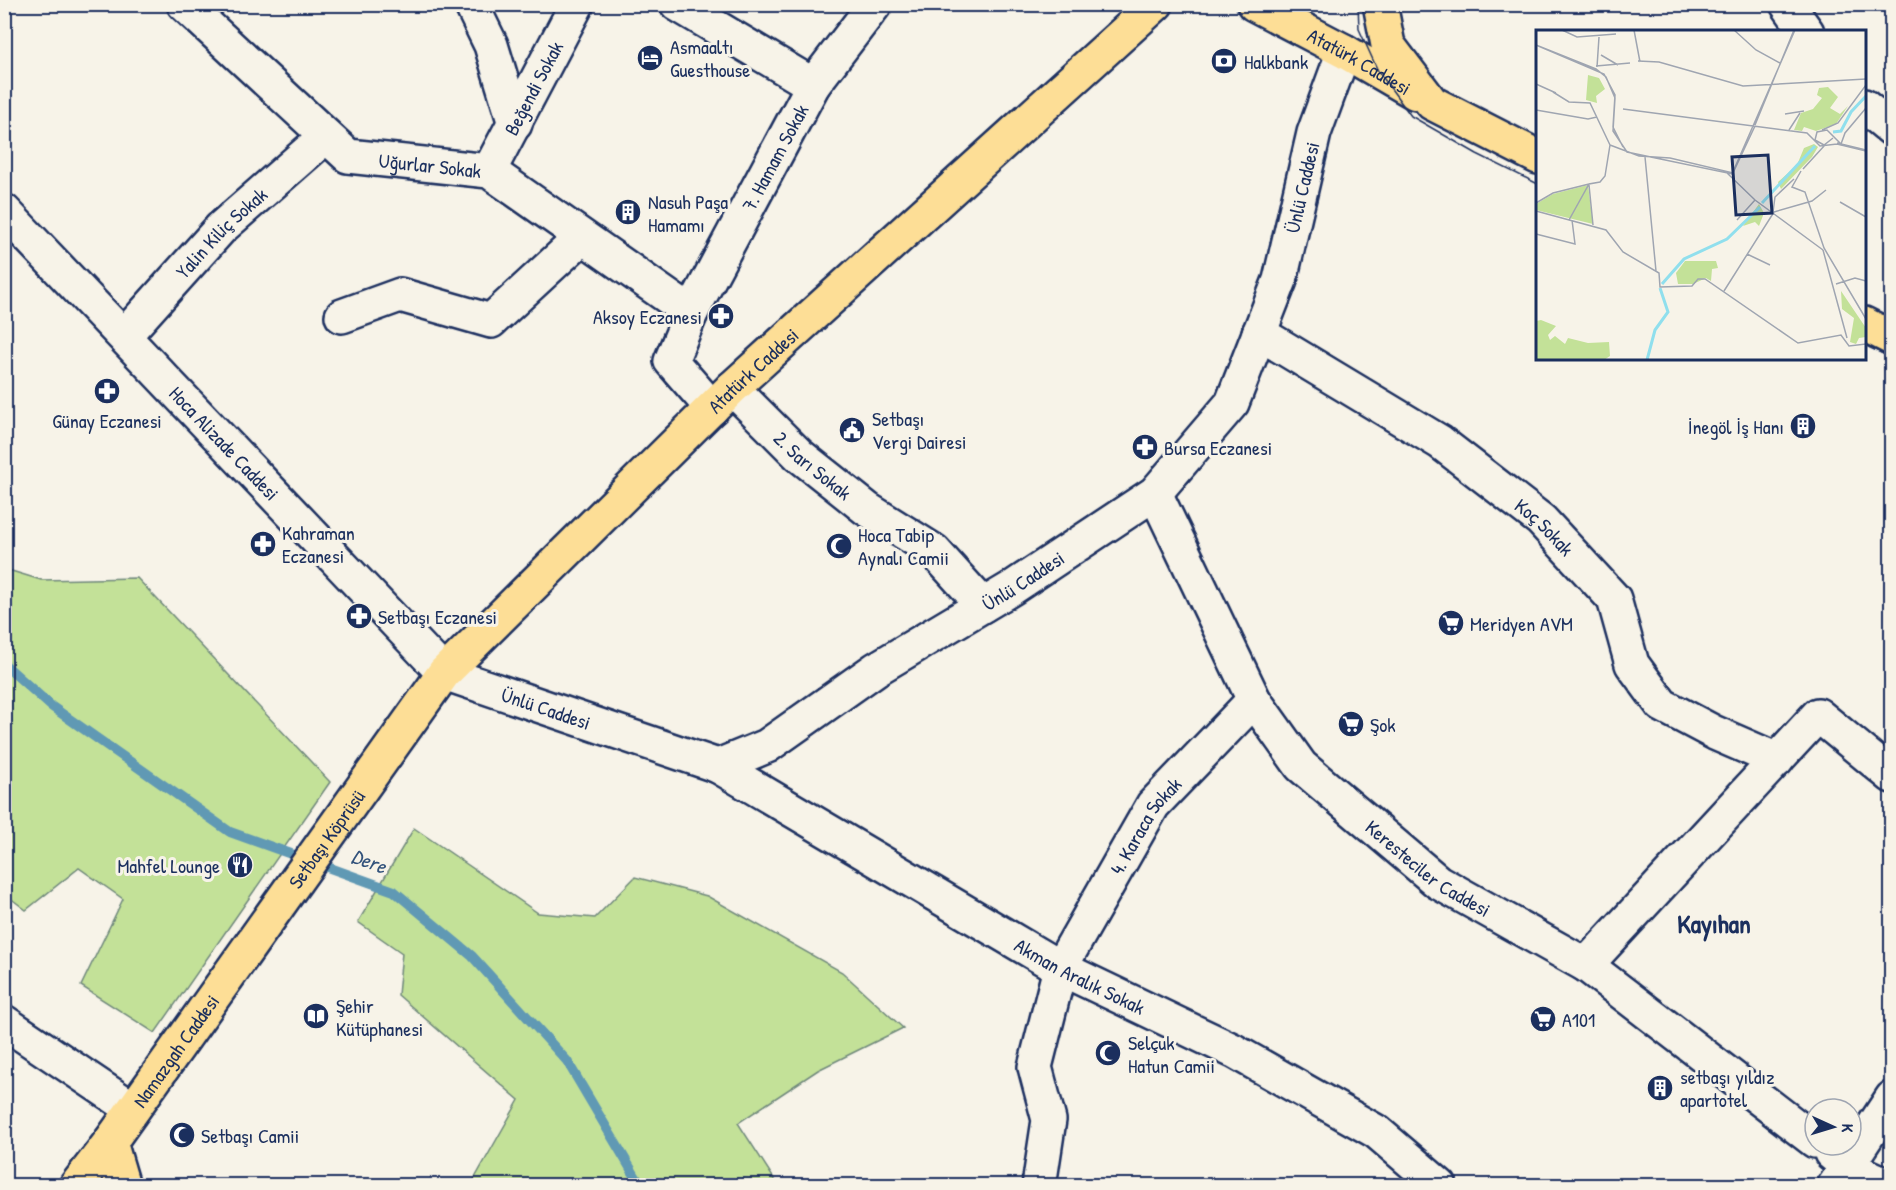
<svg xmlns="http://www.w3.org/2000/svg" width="1896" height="1190" font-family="'Patrick Hand',sans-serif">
<rect width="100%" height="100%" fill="#f7f3e8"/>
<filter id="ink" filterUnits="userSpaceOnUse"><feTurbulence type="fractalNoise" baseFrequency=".0167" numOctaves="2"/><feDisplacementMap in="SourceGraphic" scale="12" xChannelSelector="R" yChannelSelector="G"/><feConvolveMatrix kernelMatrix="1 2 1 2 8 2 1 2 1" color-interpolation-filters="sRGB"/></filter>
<g filter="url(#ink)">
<g fill="#c3e198" stroke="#6f887b" stroke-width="1.5">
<polygon points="5,569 41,580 137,578 330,782 155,1033 81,986 123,899 79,868 26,910 5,894"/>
<polygon points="414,828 538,913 595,918 635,877 707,896 842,972 903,1028 818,1070 738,1123 778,1185 471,1185 519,1100 398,995 402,953 358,922"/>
</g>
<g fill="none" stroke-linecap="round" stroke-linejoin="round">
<polyline stroke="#6199b4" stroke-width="10" points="4,664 51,706 230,832 394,891 472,956 567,1061 641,1186"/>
<defs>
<g id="street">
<path id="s1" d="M184,4L348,156L489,171L691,313"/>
<polyline points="471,4 491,45 515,124"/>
<polyline points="677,4 813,85"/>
<polyline points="1787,4 1807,32"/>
<polyline points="1864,106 1892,129"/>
<path id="s2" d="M489,171L577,4"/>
<polyline points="342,316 400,295 491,321 581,238"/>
<path id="s3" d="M1259,333L1440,442L1541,520L1614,599L1632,664L1662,705L1715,733L1777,760"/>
<path id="s4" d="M124,336L221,228L326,136"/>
<path id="s5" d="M732,388L799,455L867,509L934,551L983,605"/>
<path id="s6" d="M712,408L671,361L691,313L813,85L875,4"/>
<path id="s7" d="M1155,493L1254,700L1301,766L1438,882L1586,965L1815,1141"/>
<path id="s8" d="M444,673L718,766L1060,968L1234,1051L1377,1132L1440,1186"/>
<path id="s9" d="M718,766L767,746L876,669L1012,588L1155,493L1232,403L1280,280L1314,133L1344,51"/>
<polyline points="1586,965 1818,715 1892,776"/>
<polyline points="4,1022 133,1109"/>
<polyline points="1831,1153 1848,1167 1890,1186"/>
<path id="s10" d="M1039,1186L1049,1120L1035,1067L1060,968L1153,805L1254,700"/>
<polyline points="1834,1186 1892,1098"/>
</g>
<g id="secondary">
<path id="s11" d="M4,211L444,673"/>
</g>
<g id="primary">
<path id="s12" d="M1254,4L1344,51L1416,93"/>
<polyline points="1380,4 1388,45 1432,103 1538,157"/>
<polyline points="1864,324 1892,338"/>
<polyline points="110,1142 123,1186"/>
<path id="s13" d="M76,1186L110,1142L444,673L732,388L1156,4"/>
</g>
</defs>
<use href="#street" stroke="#1b2f5e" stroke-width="38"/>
<use href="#secondary" stroke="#1b2f5e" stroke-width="38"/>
<use href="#primary" stroke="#1b2f5e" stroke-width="38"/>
<use href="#street" stroke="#f7f3e8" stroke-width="33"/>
<use href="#secondary" stroke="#f7f3e8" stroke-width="33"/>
<use href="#primary" stroke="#fdde96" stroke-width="33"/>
<g stroke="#1b2f5e" stroke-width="1.5">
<polyline points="1358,4 1359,29 1378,71 1411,116 1477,154 1538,184"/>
<polyline points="1864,345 1892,358"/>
</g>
</g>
</g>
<defs>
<symbol id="hotel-disc" viewBox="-11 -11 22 22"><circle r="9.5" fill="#1b2f5e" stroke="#f7f3e8"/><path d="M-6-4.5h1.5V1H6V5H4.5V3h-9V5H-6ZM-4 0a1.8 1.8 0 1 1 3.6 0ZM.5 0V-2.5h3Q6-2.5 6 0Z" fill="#fff"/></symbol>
<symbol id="bank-disc" viewBox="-11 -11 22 22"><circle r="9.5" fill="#1b2f5e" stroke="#f7f3e8"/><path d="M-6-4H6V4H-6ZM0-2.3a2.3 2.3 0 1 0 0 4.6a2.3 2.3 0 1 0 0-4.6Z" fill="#fff"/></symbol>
<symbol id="building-disc" viewBox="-11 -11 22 22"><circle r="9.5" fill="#1b2f5e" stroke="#f7f3e8"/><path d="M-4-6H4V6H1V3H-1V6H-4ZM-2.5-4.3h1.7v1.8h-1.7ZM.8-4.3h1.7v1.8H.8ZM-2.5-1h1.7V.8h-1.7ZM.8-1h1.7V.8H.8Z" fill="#fff"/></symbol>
<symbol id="pharmacy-disc" viewBox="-11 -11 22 22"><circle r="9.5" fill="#1b2f5e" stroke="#f7f3e8"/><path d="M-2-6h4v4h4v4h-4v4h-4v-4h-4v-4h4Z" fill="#fff"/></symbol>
<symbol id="civic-disc" viewBox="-11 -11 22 22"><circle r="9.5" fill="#1b2f5e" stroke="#f7f3e8"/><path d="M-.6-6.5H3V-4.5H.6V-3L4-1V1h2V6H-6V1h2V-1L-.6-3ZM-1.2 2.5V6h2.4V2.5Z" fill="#fff"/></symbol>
<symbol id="mosque-disc" viewBox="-11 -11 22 22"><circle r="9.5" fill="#1b2f5e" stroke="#f7f3e8"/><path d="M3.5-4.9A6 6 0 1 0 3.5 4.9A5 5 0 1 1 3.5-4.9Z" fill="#fff"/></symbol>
<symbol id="supermarket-disc" viewBox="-11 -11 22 22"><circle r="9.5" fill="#1b2f5e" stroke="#f7f3e8"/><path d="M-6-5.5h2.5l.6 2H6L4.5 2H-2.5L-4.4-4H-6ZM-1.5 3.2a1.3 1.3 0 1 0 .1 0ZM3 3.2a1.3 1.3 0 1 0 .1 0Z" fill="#fff"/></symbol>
<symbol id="restaurant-disc" viewBox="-11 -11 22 22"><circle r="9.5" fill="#1b2f5e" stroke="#f7f3e8"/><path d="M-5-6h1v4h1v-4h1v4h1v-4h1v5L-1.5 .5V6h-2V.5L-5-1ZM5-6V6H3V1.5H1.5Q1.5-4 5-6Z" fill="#fff"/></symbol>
<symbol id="library-disc" viewBox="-11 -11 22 22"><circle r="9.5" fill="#1b2f5e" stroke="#f7f3e8"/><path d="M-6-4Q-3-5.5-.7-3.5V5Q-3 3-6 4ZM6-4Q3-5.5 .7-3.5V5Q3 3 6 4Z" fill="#fff"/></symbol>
</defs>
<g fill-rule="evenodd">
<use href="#hotel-disc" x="635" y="43" width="30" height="30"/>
<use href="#bank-disc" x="1209" y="46" width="30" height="30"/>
<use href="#building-disc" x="613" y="197" width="30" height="30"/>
<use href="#pharmacy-disc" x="706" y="301" width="30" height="30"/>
<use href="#pharmacy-disc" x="92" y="376" width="30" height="30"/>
<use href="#building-disc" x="1788" y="411" width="30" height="30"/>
<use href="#civic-disc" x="837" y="415" width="30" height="30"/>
<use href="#pharmacy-disc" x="1130" y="432" width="30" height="30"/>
<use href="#pharmacy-disc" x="248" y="529" width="30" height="30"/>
<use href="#mosque-disc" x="824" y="531" width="30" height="30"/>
<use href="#pharmacy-disc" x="344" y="601" width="30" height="30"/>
<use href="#supermarket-disc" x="1436" y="608" width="30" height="30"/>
<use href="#supermarket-disc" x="1336" y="709" width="30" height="30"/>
<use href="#restaurant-disc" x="225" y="850" width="30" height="30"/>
<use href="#library-disc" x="301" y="1001" width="30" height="30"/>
<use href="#supermarket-disc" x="1528" y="1004" width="30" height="30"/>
<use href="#mosque-disc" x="1093" y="1038" width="30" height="30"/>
<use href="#building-disc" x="1645" y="1073" width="30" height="30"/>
<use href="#mosque-disc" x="167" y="1120" width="30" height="30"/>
</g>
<g text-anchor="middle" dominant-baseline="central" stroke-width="6" stroke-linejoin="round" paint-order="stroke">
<g font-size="20" fill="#1b2f5e" stroke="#f7f3e8" text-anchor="start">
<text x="670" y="46">Asmaaltı<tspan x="670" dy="23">Guesthouse</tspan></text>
<text x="1244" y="61">Halkbank</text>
<text x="648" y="201">Nasuh Paşa<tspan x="648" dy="23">Hamamı</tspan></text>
<text x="702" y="316" text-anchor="end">Aksoy Eczanesi</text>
<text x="872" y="418">Setbaşı<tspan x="872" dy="23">Vergi Dairesi</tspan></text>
<text x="107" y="420" text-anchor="middle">Günay Eczanesi</text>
<text x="1784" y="426" text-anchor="end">İnegöl İş Hanı</text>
<text x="1164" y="447">Bursa Eczanesi</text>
<text x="282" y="532">Kahraman<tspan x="282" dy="23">Eczanesi</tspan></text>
<text x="858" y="534">Hoca Tabip<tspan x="858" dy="23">Aynalı Camii</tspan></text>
<text x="378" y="616">Setbaşı Eczanesi</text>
<text x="1470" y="623">Meridyen AVM</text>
<text x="1370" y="724">Şok</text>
<text x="220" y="865" text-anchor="end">Mahfel Lounge</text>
<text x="336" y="1005">Şehir<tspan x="336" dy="23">Kütüphanesi</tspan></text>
<text x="1562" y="1019">A101</text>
<text x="1128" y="1042">Selçuk<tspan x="1128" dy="23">Hatun Camii</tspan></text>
<text x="1680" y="1076">setbaşı yıldız<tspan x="1680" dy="23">apartotel</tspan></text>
<text x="201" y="1135">Setbaşı Camii</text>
</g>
<g font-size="20" fill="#1b2f5e" stroke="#f7f3e8">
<text stroke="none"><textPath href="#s12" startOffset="120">Atatürk Caddesi</textPath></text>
<text stroke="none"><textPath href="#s2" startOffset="94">Beğendi Sokak</textPath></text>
<text stroke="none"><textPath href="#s6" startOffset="291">7. Hamam Sokak</textPath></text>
<text stroke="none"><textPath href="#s1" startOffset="306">Uğurlar Sokak</textPath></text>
<text stroke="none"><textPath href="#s9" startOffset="862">Ünlü Caddesi</textPath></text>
<text stroke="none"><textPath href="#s4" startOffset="142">Yalin Kiliç Sokak</textPath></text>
<text stroke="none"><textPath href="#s13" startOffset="1064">Atatürk Caddesi</textPath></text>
<text stroke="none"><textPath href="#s11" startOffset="320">Hoca Alizade Caddesi</textPath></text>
<text stroke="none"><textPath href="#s5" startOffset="112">2. Sarı Sokak</textPath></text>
<text stroke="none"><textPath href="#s3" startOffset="346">Koç Sokak</textPath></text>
<text stroke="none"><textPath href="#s9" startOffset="358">Ünlü Caddesi</textPath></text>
<text stroke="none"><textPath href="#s8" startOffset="108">Ünlü Caddesi</textPath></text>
<text stroke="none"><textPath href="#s10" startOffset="390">4. Karaca Sokak</textPath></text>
<text stroke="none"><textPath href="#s13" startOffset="428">Setbaşı Köprüsü</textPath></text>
<text stroke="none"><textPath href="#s7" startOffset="474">Keresteciler Caddesi</textPath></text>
<text stroke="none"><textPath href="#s8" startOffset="708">Akman Aralık Sokak</textPath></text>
<text stroke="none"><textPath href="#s13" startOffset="168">Namazgah Caddesi</textPath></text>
</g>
<g font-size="21" font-style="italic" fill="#32527b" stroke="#f7f3e8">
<text transform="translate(369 861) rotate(20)">Dere</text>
</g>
<g font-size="26" font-weight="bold" fill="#1b2f5e" stroke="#f7f3e8">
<text x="1714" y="923">Kayıhan</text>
</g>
</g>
<g transform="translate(1536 30)">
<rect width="330" height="330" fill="#f7f3e8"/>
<path d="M52,45L63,48L69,59L60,66L61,73L50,70ZM292,57L302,67L294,78L304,84L312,76L300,94L280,101L268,97L266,101L258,100L265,83L277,79L286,68L281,65L283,58ZM278,114L282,117L276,127L245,159L242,152L261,135L268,118ZM52,155L57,194L0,180V174L17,164ZM223,174L228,183L223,196L219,192L207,196ZM149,231H180L182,238L176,239L175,251L170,248L157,254H142L140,243ZM305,261L330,298V307L323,308L320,314L314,312L318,288L306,279ZM5,290L20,296L12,305L14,310L19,306L29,314L32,308L52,313L73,312L74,326L68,330H0V291Z" fill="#c3e198"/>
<path fill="none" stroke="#90dfed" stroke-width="3" d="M297,102L305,101L315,82L330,66M226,173L279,116M126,254L148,229L191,209L224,177M111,330L119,300L132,282L124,258"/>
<path fill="none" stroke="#9fa5b1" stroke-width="1.5" d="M26,0L41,7L80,4M98,0L104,32M198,0L220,20L244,33M0,15L68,44L79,65L77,97L87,117M0,15L60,39L70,47L79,68L77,101L91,122L196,144L259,0M65,25L82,35M102,31L123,32L207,56L330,49M60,36L94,33M61,37L63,7M0,54L20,63M17,62L33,72L54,73L74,115M87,79L271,103L284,116L301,114L330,121M0,80L52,89L61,87M249,84L268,81M219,95L258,0M253,100L264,83M286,100L302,93L330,55M297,108L288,115L279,110L281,102L291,100L305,114M301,113L330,120M305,114L309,103L330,78M74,115L103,126L134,128L197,143L219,96M109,127L120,241M267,139L289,115M265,141L256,157L269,162L288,218L330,289M190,142L219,170L287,220M53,155L57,195M304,172L330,187M0,173L17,163L53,154M0,181L70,200L87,222L123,243L124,257L156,256L162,249H169L262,313L305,305L313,316L330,314M237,182L239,167L258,149M238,182L276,171L290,160M33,190L53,154L64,152L69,146L74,115M201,190L219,170M0,204L39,214L36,190M287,220L311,308M211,224L234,235M300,254L319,248L330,251M188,261L238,182"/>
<path fill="#1b2f5e" fill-opacity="0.15" stroke="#1b2f5e" stroke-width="3" d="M232,125L236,183L200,185L196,127Z"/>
<rect width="330" height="330" fill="none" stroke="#1b2f5e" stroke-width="3"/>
</g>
<rect width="1896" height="1190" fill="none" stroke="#f7f3e8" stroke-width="24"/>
<rect x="12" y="12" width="1872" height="1166" fill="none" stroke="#1b2f5e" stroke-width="2" filter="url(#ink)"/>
<g transform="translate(1833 1127) rotate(94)"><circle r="28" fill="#f7f3e8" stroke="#9fa5b1" stroke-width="1.5"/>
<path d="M0-4.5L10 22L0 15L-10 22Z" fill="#1b2f5e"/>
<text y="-9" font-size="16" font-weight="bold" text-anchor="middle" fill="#1b2f5e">K</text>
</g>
</svg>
